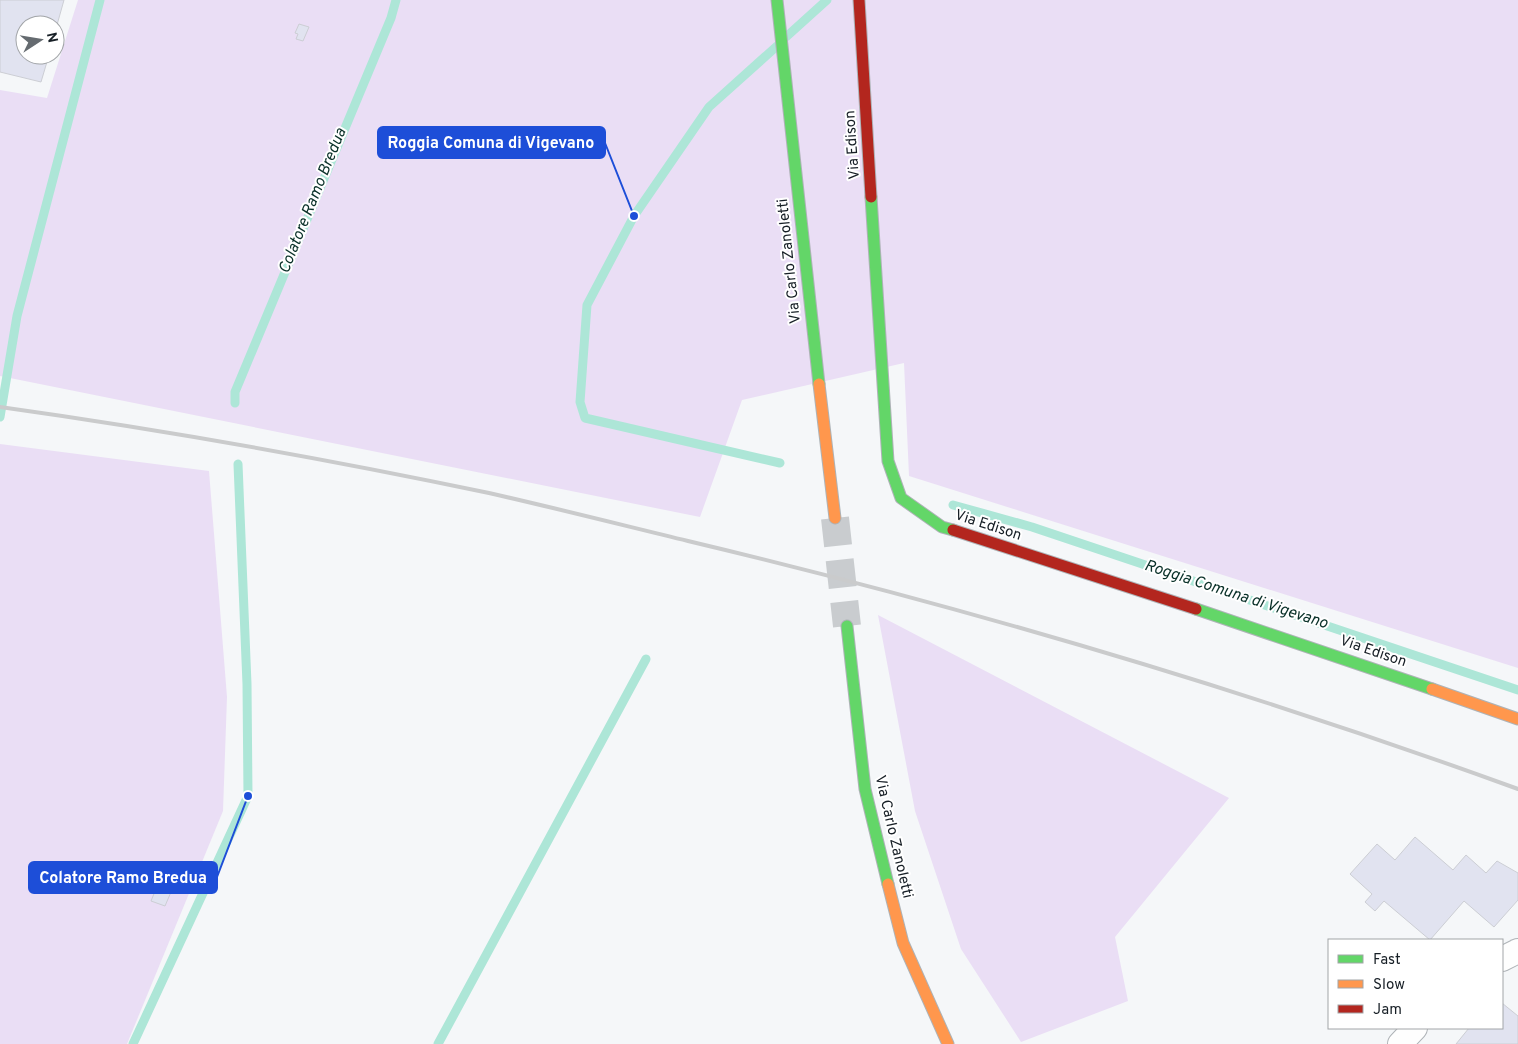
<svg xmlns="http://www.w3.org/2000/svg" width="1518" height="1044" font-family="Overpass,sans-serif">
<rect width="100%" height="100%" fill="#f5f7f9"/>
<g fill="#eadef5">
<polygon points="78,0 1518,0 1518,668 909,476 904,363 742,400 700,517 0,376 0,90 47,98"/>
<polygon points="0,444 209,471 227,697 223,811 127,1044 0,1044"/>
<polygon points="878,615 1229,798 1115,937 1128,1001 1021,1042 961,949 915,811"/>
</g>
<g fill="none" stroke-linecap="round" stroke-linejoin="round">
<g stroke="#ade6d7" stroke-width="9">
<polyline points="786,37 827,0"/>
<polyline points="777,46 709,107 634,216 587,305 580,402 585,418 780,463"/>
<polyline points="235,403 235,392 391,18 396,0"/>
<polyline points="0,417 17,316 100,0"/>
<polyline points="953,505 1032,527 1518,690"/>
<polyline points="133,1044 248,796 247,684 238,464"/>
<polyline points="438,1044 646,659"/>
</g>
</g>
<g fill="#e1e3f0" stroke="#ccced4">
<polygon points="0,0 64,0 55,32 55,25 25,25 25,55 49,55 41,82 0,72"/>
<polygon points="299,24 309,27 303,41 296,39 298,34 295,33"/>
<polygon points="1415,837 1453,870 1466,855 1486,873 1497,861 1518,873 1518,900 1494,927 1464,901 1430,940 1384,901 1375,911 1365,902 1372,894 1350,874 1377,844 1395,860"/>
<polygon points="160,879 174,885 165,906 151,901"/>
<polygon points="1502,1003 1518,1016 1518,1044 1456,1044 1469,1028 1502,1028"/>
</g>
<g fill="none" stroke-linecap="round" stroke-linejoin="round">
<polyline stroke="#c9cccf" stroke-width="28" stroke-dasharray="28 14" stroke-linecap="butt" points="835,518 847,626"/>
<defs>
<g id="street">
<polyline points="1502,959 1518,951"/>
<polyline points="1400,1044 1415,1028"/>
</g>
<g id="fast">
<polyline points="777,0 819,384"/>
<polyline points="871,197 888,461 901,498 942,527 953,530"/>
<polyline points="1196,609 1432,689"/>
<polyline points="847,626 865,789 888,884"/>
</g>
<g id="slow">
<polyline points="819,384 835,518"/>
<polyline points="1432,689 1518,719"/>
<polyline points="888,884 903,943 948,1044"/>
</g>
<g id="jam">
<polyline points="859,0 871,197"/>
<polyline points="953,530 1196,609"/>
</g>
</defs>
<use href="#street" stroke="#aeb3b7" stroke-width="26"/>
<use href="#fast" stroke="#aeb3b7" stroke-width="13"/>
<use href="#slow" stroke="#aeb3b7" stroke-width="13"/>
<use href="#jam" stroke="#aeb3b7" stroke-width="13"/>
<use href="#street" stroke="#fefefe" stroke-width="24"/>
<use href="#fast" stroke="#63d668" stroke-width="11"/>
<use href="#slow" stroke="#ff974d" stroke-width="11"/>
<use href="#jam" stroke="#b3261e" stroke-width="11"/>
<path stroke="#cacbcc" stroke-width="4" d="M0,407C164,430 327,459 489,493C555,508 622,525 688,541C969,608 1246,690 1518,789"/>
</g>
<g text-anchor="middle" dominant-baseline="central" stroke-width="4" stroke-linejoin="round" paint-order="stroke">
<g font-size="15" fill="#171f26" stroke="#fff">
<text transform="translate(853 145) rotate(-94)">Via Edison</text>
<text transform="translate(790 261) rotate(-96)">Via Carlo Zanoletti</text>
<text transform="translate(988 526) rotate(18)">Via Edison</text>
<text transform="translate(1373 652) rotate(19)">Via Edison</text>
<text transform="translate(893 837) rotate(77)">Via Carlo Zanoletti</text>
</g>
<g font-size="16" font-style="italic" fill="#0a3129" stroke="#fff">
<text transform="translate(313 201) rotate(-68)">Colatore Ramo Bredua</text>
<text transform="translate(1236 595) rotate(18)">Roggia Comuna di Vigevano</text>
</g>
</g>
<path fill="none" stroke="#1d4ed8" stroke-width="2" d="M634 216L605 143M248 796L217 877"/>
<g fill="#1d4ed8" stroke="#fff" stroke-width="2">
<circle cx="634" cy="216" r="5"/>
<circle cx="248" cy="796" r="5"/>
</g>
<g fill="#1d4ed8" stroke="#1d4ed8" stroke-width="2">
<rect x="378" y="127" width="227" height="31" rx="5"/>
<rect x="29" y="862" width="188" height="31" rx="5"/>
</g>
<g font-size="16" text-anchor="middle" font-weight="bold" fill="#fff">
<text x="491" y="148">Roggia Comuna di Vigevano</text>
<text x="123" y="883">Colatore Ramo Bredua</text>
</g>
<rect x="1328" y="939" width="175" height="90" fill="#ffffff" stroke="#a2a5a8"/>
<rect x="1338" y="955" width="25" height="8" fill="#63d668" stroke="#a2a5a8"/>
<text x="1373" y="964" font-size="15" fill="#171f26">Fast</text>
<rect x="1338" y="980" width="25" height="8" fill="#ff974d" stroke="#a2a5a8"/>
<text x="1373" y="989" font-size="15" fill="#171f26">Slow</text>
<rect x="1338" y="1005" width="25" height="8" fill="#b3261e" stroke="#a2a5a8"/>
<text x="1373" y="1014" font-size="15" fill="#171f26">Jam</text>
<g transform="translate(40 40) rotate(78)"><circle r="24" fill="#ffffff" stroke="#a2a5a8"/>
<path d="M0-4L9 19L0 12L-9 19Z" fill="#656b70"/>
<text y="-8" font-size="14" font-weight="bold" text-anchor="middle" fill="#171f26">N</text>
</g>
</svg>
